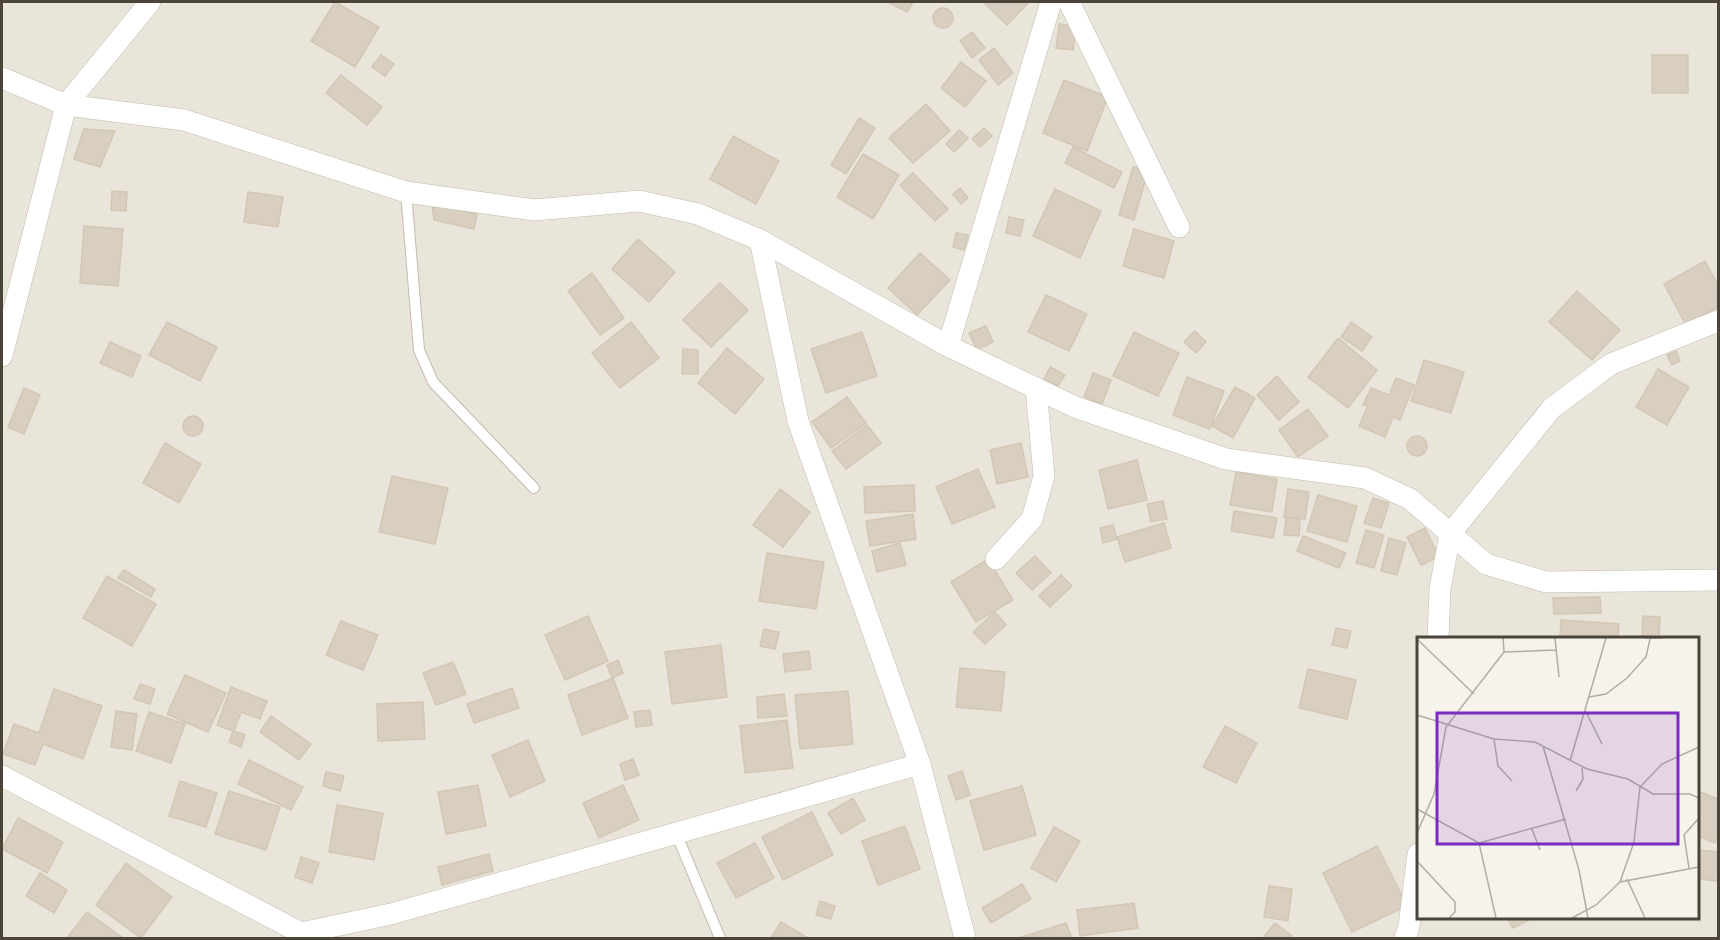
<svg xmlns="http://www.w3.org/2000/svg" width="1720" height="940" font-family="Poppins,sans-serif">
<rect width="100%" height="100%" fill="#f6f3ec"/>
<path fill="#eae5da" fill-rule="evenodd" d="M2,2H1718V938H2ZM1418,638H1698V918H1418Z"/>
<g fill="#d8cfc1" stroke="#d3c7b4" stroke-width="1.5">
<polygon points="335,2 379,27 355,67 311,41"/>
<polygon points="888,2 913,2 907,12"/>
<polygon points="985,2 1029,2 1007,25 984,3"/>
<circle cx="943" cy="18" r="10"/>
<polygon points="1059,24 1076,26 1073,50 1056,48"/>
<polygon points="972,32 985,48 972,58 960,41"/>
<polygon points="994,48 1013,73 998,85 979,60"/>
<polygon points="381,55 394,64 385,76 372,67"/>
<rect x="1652" y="55" width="36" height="38"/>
<polygon points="961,62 986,81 965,107 941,88"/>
<polygon points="341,75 382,107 367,125 326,93"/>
<polygon points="1064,80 1108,97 1087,151 1043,133"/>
<polygon points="926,104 950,131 913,163 889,138"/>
<polygon points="859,118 875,128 846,174 831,165"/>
<polygon points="984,128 992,136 980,147 972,139"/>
<polygon points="84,129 115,131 100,167 74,159"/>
<polygon points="959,130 968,138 954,152 946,144"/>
<polygon points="733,136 779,161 756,204 710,179"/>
<polygon points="1073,147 1122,172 1114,188 1065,163"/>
<polygon points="863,154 899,175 873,219 837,197"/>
<polygon points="1133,167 1148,171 1134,220 1119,215"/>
<polygon points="913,173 948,209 935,221 900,185"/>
<polygon points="960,188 968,198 961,204 953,194"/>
<polygon points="1055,189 1101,211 1080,258 1033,236"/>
<polygon points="112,191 127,192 126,211 111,210"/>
<polygon points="248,192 283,197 278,227 244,222"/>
<polygon points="432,204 477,214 474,229 434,220"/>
<polygon points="1009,217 1024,220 1020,236 1006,233"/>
<polygon points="84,226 123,229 118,286 80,283"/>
<polygon points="1134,229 1174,241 1164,278 1123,266"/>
<polygon points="956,233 968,235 964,250 953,247"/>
<polygon points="638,239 675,272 649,302 612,269"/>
<polygon points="920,253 950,280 917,315 888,288"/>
<polygon points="1705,261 1718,285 1718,307 1686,325 1664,284"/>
<polygon points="592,273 624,318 600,335 568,291"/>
<polygon points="720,283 748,310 711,347 683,320"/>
<polygon points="1577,291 1620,330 1592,360 1549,322"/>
<polygon points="1046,295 1087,314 1069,351 1028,332"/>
<polygon points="167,322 217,347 200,381 149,355"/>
<polygon points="631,322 659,358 620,388 592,353"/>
<polygon points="1351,322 1372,337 1362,351 1341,337"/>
<polygon points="986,326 993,342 977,350 969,333"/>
<polygon points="1195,331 1206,342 1196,353 1184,342"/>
<polygon points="862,332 877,376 826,393 811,349"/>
<polygon points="1134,332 1179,353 1158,396 1113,376"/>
<polygon points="1338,338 1377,370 1348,408 1308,377"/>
<polygon points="110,342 141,356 132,377 100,363"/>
<polygon points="727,348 764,379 735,414 698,383"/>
<polygon points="683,349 698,350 698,374 682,374"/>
<polygon points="1676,351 1680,361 1672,365 1667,355"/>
<polygon points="1424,360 1464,372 1451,413 1411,401"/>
<polygon points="1050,367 1065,375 1058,386 1044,379"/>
<polygon points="1658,369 1689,387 1667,425 1636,407"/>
<polygon points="1093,373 1111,380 1102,404 1084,397"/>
<polygon points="1277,376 1299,402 1279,420 1257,395"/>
<polygon points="1187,377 1224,391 1210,429 1173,415"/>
<polygon points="1396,378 1414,385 1400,420 1393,417 1385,437 1359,426 1368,406 1363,405 1371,388 1389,395"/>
<polygon points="1235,387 1255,398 1233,438 1212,426"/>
<polygon points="24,388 40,395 24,434 8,427"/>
<polygon points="847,397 866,423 831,448 812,422"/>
<polygon points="1308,409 1328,436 1298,457 1279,430"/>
<circle cx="193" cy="426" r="10"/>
<polygon points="867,425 881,443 846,469 832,451"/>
<circle cx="1417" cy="446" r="10"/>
<polygon points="165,443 201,464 179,503 143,483"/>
<polygon points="1021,443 1028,477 997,484 990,450"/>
<polygon points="1137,460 1147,500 1108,509 1099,470"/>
<polygon points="978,469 995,507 952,524 936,487"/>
<polygon points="1236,472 1277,479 1272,512 1230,505"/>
<polygon points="392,476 448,488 435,544 379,532"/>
<polygon points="914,485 915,511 865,513 864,487"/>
<polygon points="780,489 810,512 783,547 753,525"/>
<polygon points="1288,489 1309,492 1305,519 1284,517"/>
<polygon points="1318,495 1357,506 1347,542 1307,531"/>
<polygon points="1373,498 1389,503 1381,528 1364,523"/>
<polygon points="1163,501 1167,519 1151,522 1147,504"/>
<polygon points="1234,511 1277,518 1273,538 1231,531"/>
<polygon points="913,514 916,539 870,546 866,521"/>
<polygon points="1286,518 1300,519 1299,536 1284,535"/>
<polygon points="1164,523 1171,548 1125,562 1117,537"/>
<polygon points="1113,525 1117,539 1103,543 1100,528"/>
<polygon points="1425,528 1439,557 1421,565 1407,537"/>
<polygon points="1366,530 1384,535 1374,568 1356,563"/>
<polygon points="1303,536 1346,553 1339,568 1297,551"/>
<polygon points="1389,538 1406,543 1397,575 1381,571"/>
<polygon points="900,543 906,565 877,572 872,551"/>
<polygon points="767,553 824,562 816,609 759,601"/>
<polygon points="1035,556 1051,573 1032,590 1016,573"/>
<polygon points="988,559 1013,600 976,622 951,582"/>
<polygon points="124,570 155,589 151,597 118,578"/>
<polygon points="1061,575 1072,586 1050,607 1039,596"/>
<polygon points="107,576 156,604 132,646 83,618"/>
<polygon points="1600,597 1601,613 1554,614 1553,598"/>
<polygon points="995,612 1006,625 985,644 973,632"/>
<polygon points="588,616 608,661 565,680 545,635"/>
<polygon points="1643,616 1660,617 1659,638 1642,638"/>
<polygon points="1561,620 1619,624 1618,638 1560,638"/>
<polygon points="341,621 378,635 363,670 326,655"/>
<polygon points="1336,628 1351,631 1347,648 1332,645"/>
<polygon points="764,629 779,632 775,649 760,646"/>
<polygon points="721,645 727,697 672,704 665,652"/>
<polygon points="809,651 811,669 785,672 783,654"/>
<polygon points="618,660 623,673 612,678 607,665"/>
<polygon points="453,662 466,694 436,705 423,673"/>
<polygon points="960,668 1005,672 1001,711 956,707"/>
<polygon points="1308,669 1356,680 1347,719 1299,708"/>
<polygon points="185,675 226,693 208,732 167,714"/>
<polygon points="613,678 628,718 582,735 568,695"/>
<polygon points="140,684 155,689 150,704 134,699"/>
<polygon points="231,687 267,701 260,719 241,712 234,731 245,735 241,747 229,742 233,731 217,725"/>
<polygon points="512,688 519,708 474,723 467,704"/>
<polygon points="54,689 102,706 83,759 43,744 35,765 3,754 14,724 39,733"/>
<polygon points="848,691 853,744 800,749 795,695"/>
<polygon points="784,694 787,716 758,718 757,697"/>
<polygon points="423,702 425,739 378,741 377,704"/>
<polygon points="650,710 652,725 636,727 634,712"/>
<polygon points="116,711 137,714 132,750 111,747"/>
<polygon points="149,712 185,724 171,763 136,751"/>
<polygon points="271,716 311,744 299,760 260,732"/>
<polygon points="787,720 793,768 745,773 740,726"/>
<polygon points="1225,726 1257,743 1236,783 1203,767"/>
<polygon points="528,740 545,781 510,797 492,755"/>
<polygon points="633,759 639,775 625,780 620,764"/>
<polygon points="249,760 303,787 291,810 238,784"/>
<polygon points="962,771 970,795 956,800 948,776"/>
<polygon points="326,772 344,776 340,791 323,786"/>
<polygon points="180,781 217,793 206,827 169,816"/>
<polygon points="478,785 486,826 446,834 438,792"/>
<polygon points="623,785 639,820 599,838 583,803"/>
<polygon points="1022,786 1036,835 984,850 970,801"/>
<polygon points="229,791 280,807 266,850 215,834"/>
<polygon points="1698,791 1718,799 1718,835 1715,843 1698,836"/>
<polygon points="853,798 865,820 841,834 828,813"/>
<polygon points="337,805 383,813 374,860 329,852"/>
<polygon points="812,812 833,855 783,880 762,837"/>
<polygon points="18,818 63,842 47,873 2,849"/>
<polygon points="905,826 920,869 878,885 862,841"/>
<polygon points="1054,827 1080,841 1056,882 1031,868"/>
<polygon points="755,843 774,878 736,898 717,863"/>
<polygon points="1377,846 1407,906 1352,932 1323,873"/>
<polygon points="1698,850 1718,852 1718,881 1698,879"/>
<polygon points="489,854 493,871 442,885 438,867"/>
<polygon points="301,857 319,863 312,883 295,877"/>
<polygon points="126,863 172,897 141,938 96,905"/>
<polygon points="40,873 67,890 54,913 26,896"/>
<polygon points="1022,884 1031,899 991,923 982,908"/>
<polygon points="1269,886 1292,889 1288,921 1264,917"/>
<polygon points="820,901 835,906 831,919 816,915"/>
<polygon points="1134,903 1138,928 1080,936 1077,910"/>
<polygon points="87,912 123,938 67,938"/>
<polygon points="1507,918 1533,918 1513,928"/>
<polygon points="781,922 808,938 771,938"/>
<polygon points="1066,923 1072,938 1019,938"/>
<polygon points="1275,923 1292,936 1290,938 1263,938"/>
</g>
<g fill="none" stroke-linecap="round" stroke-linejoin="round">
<defs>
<g id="service">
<polyline points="406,192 419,350 433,382 534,488"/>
<polyline points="676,833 720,938"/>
</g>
<g id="minor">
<polyline points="1069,2 1179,227"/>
<polyline points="2,78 66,105 184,120 406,192 534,210 639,201 698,214 760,240 948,346 1075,407 1226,459 1365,478 1410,499 1486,564 1546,582 1718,580"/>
<polyline points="760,240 798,421 920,764 965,938"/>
<polyline points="948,346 1051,2"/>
<polyline points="2,356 66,105 150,2"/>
<polyline points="996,559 1032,519 1044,476 1036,388"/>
<polyline points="1438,638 1440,589 1450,534 1552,408 1611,364 1718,321"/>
<polyline points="2,776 301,933 391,914 920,764"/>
<polyline points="1405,938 1409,926 1418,854"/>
</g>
</defs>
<use href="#service" stroke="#c2bbae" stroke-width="12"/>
<use href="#minor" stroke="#c2bbae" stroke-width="22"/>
<use href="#service" stroke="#fff" stroke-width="10"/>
<use href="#minor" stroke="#fff" stroke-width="21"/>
</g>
<g transform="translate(1417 637)">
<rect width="282" height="282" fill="#f6f3ec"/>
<path fill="none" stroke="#b2ada4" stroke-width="1.5" d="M138,1L142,40M227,1H246M0,2L57,57M87,15L139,13M172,60L189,57L210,41L229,20L233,2M168,73L185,107M0,78L77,102L118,105L170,132L211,142L236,157H273L282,161M77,102L81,129L95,144M126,109L162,233L171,281M153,124L189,1M159,154L166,142L165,131M0,172L62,206L149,182M115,192L123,213M0,196L17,157L29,90L87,15L86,1M62,206L79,281M0,224L38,265V275L32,281M272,231L267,198L282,181M210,242L228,281M203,245L217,205L223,150L245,127L282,110M155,281L179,268L203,245L282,230"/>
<path fill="#7b2cbf" fill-opacity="0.15" stroke="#7b2cbf" stroke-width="3" d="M20,76H261V207H20Z"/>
<rect width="282" height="282" fill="none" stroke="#4b4439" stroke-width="3"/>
</g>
<rect width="1720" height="940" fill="none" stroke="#4b4439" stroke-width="6"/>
</svg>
